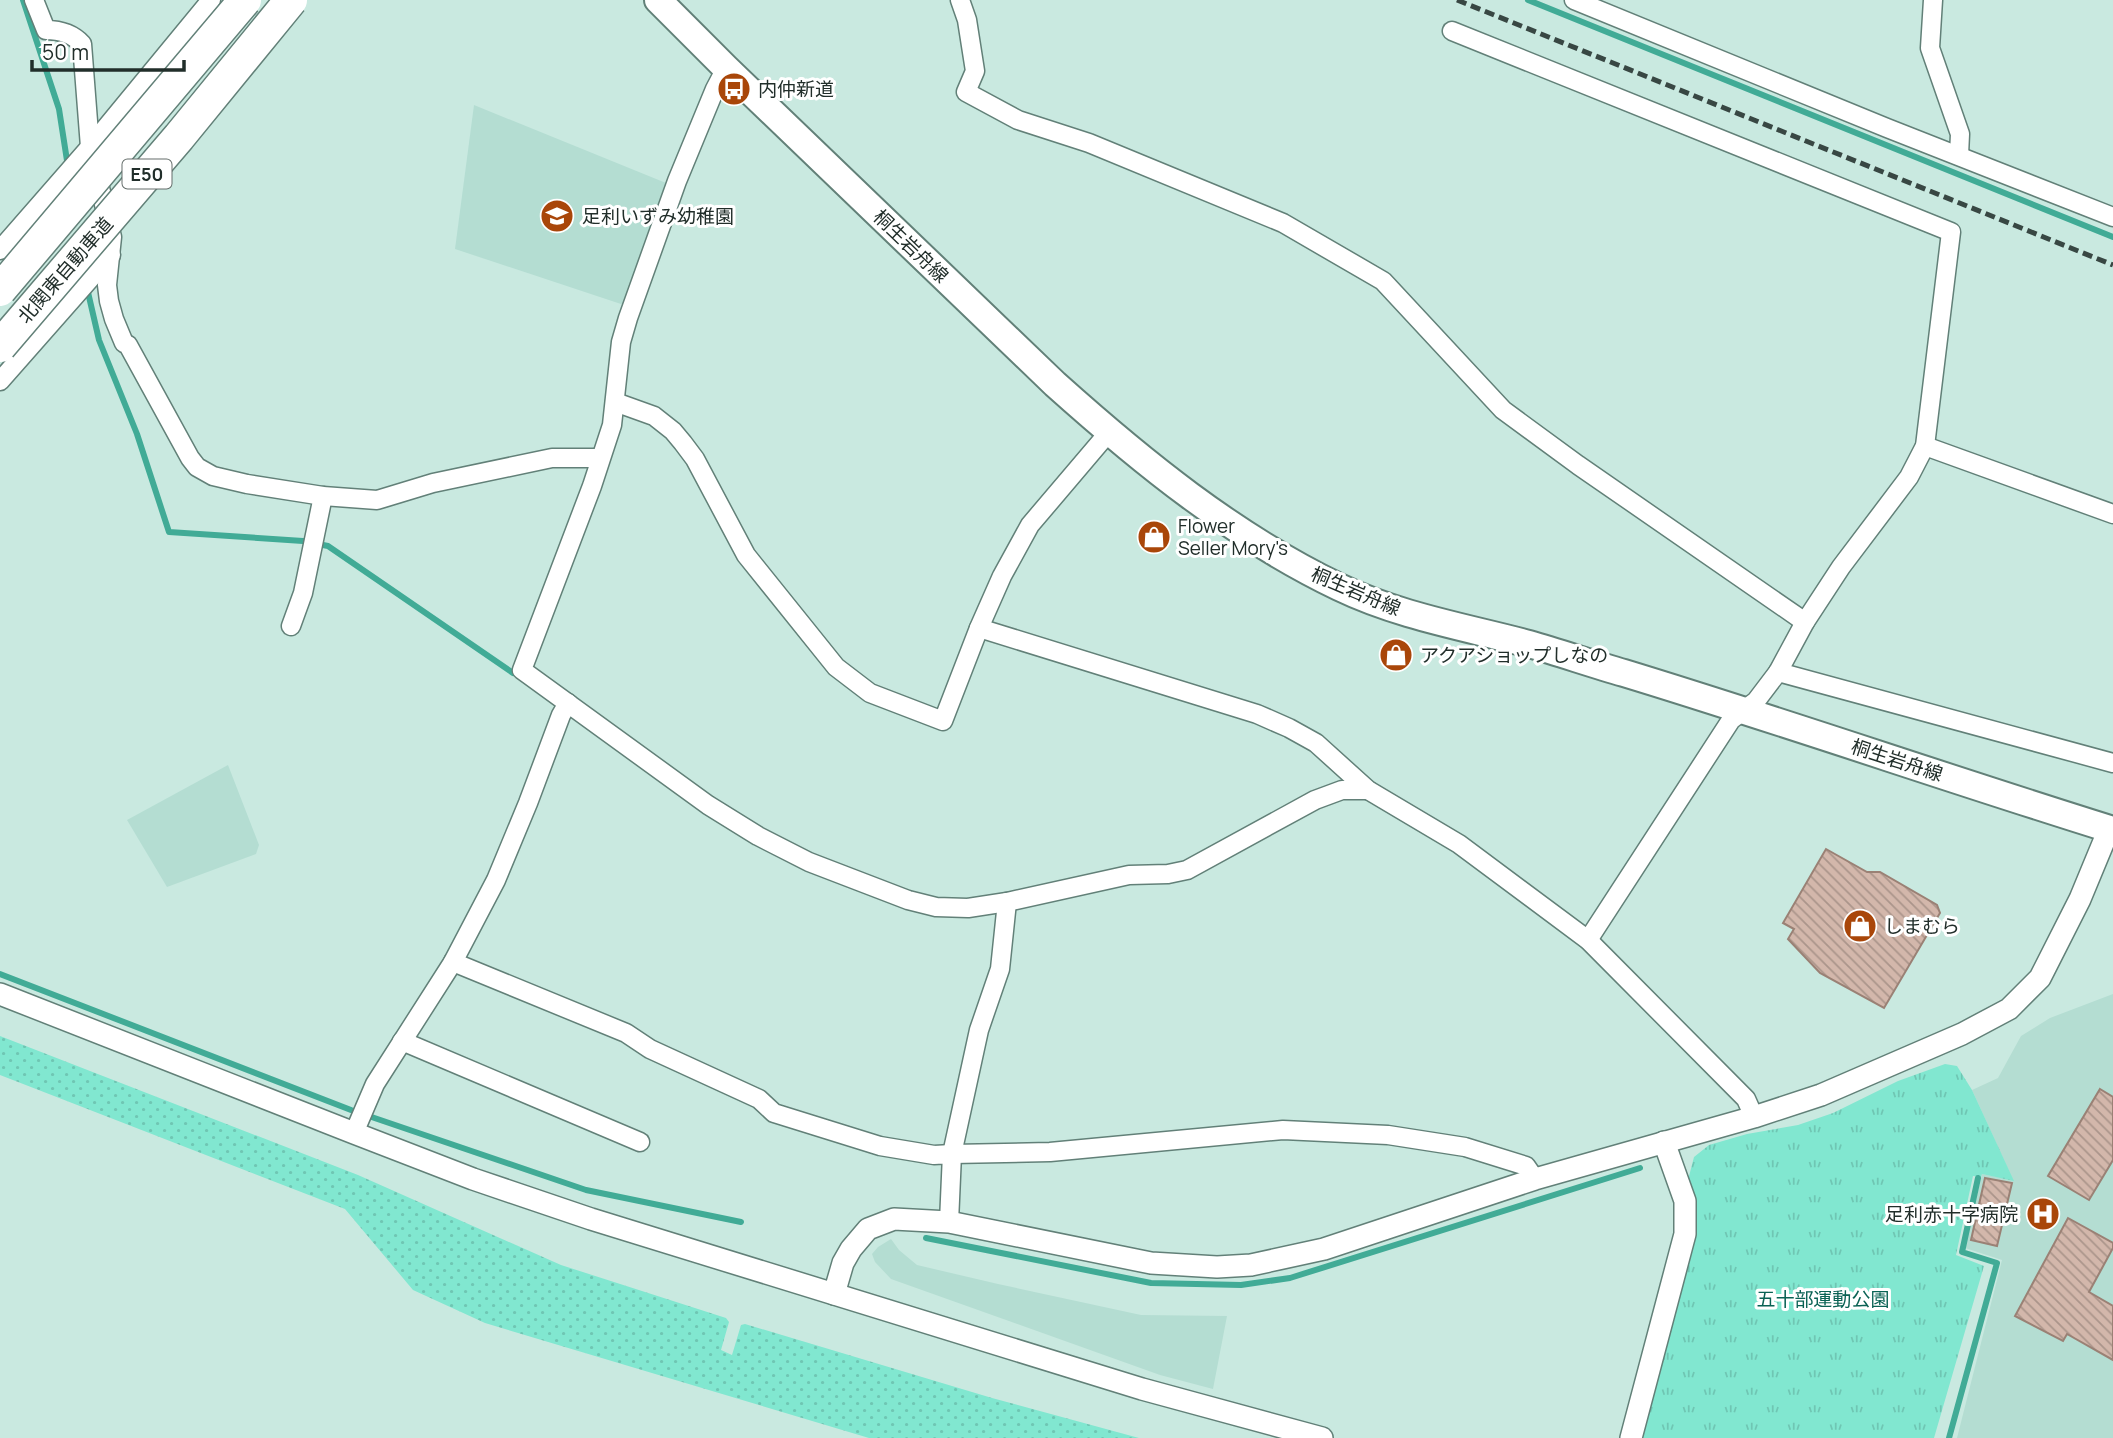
<svg xmlns="http://www.w3.org/2000/svg" width="2113" height="1438" font-family="Manrope,'Noto Sans JP',sans-serif">
<defs>
<pattern id="grass-dots" width="8" height="8" patternUnits="userSpaceOnUse" patternTransform="scale(1.75)"><rect width="8" height="8" fill="#81e7d0"/><path d="M2 2h.1M6 6h.1" fill="none" stroke="#6fc6b3" stroke-width="1.8" stroke-linecap="round"/></pattern>
<pattern id="park-tufts" width="24" height="20" patternUnits="userSpaceOnUse" patternTransform="scale(1.75)"><rect width="24" height="20" fill="#81e7d0"/><path d="M3 7l-1-3M5 7V3M7 7l1-3M15 17l-1-3M17 17v-4M19 17l1-3" fill="none" stroke="#6fc6b3"/></pattern>
<pattern id="building-back-hatch" width="6" height="6" patternUnits="userSpaceOnUse" patternTransform="scale(1.75)"><rect width="6" height="6" fill="#d3b7ab"/><path d="M-1 5l2 2M0 0l6 6M5-1l2 2" fill="none" stroke="#ab958b"/></pattern>
</defs>
<rect width="100%" height="100%" fill="#c9e9e0"/>
<g fill="#b4ddd2">
<polygon points="474,105 666,183 624,305 455,249"/>
<polygon points="228,765 259,845 256,854 167,887 127,820"/>
<polygon points="2113,994 2113,1438 1957,1438 2002,1260 1965,1248 1982,1174 2013,1180 1972,1090 1998,1078 2021,1036 2050,1018"/>
<polygon points="891,1239 899,1250 917,1265 998,1284 1141,1315 1227,1316 1213,1389 1160,1375 891,1279 875,1262 872,1254 878,1247"/>
</g>
<polygon fill="url(#grass-dots)" points="0,1036 358,1175 561,1265 726,1318 729,1322 721,1350 732,1355 741,1325 745,1324 992,1398 1139,1438 869,1438 485,1323 413,1290 345,1209 0,1075"/>
<polygon fill="url(#park-tufts)" points="1945,1064 1957,1066 1972,1090 2014,1181 1982,1174 1981,1177 1973,1176 1956,1255 1984,1266 1934,1438 1641,1438 1690,1258 1697,1207 1688,1180 1694,1157 1709,1145 1747,1134 1798,1125 1833,1113 1898,1081"/>
<g fill="none" stroke-linecap="round" stroke-linejoin="round">
<g stroke="#41ab96" stroke-width="6">
<polyline points="23,0 59,109 68,167"/>
<polyline points="1528,0 2113,237"/>
<polyline points="87,288 99,340 137,434 169,532 303,541 328,546 513,673"/>
<polyline points="0,974 351,1110 586,1190 741,1222"/>
<polyline points="926,1238 1151,1283 1241,1285 1290,1278 1640,1168"/>
<polyline points="1949,1438 1997,1263 1962,1252 1978,1178"/>
</g>
</g>
<g fill="url(#building-back-hatch)" stroke="#9a8175" stroke-width="2">
<polygon points="1826,849 1867,872 1880,872 1937,905 1940,913 1884,1008 1820,973 1788,939 1794,929 1783,923"/>
<polygon points="2100,1089 2113,1097 2113,1160 2089,1200 2048,1176"/>
<polygon points="1985,1178 2012,1183 1997,1246 1971,1240"/>
<polygon points="2068,1218 2113,1243 2113,1248 2089,1292 2113,1306 2113,1360 2067,1334 2063,1341 2015,1316"/>
</g>
<g fill="none" stroke-linecap="round" stroke-linejoin="round">
<defs>
<g id="minor">
<path d="M34,0L46,30C59,30 73,34 82,44L90,147L112,237L107,285L109,301L114,319L124,343L128,345L190,458L197,467L213,476L247,484L323,496L377,500L433,483L552,458H600"/>
<polyline points="960,0 967,20 975,71 966,92 1018,120 1089,143 1283,223 1383,281 1503,410 1578,465 1805,622"/>
<polyline points="1574,0 1887,128 2113,217"/>
<polyline points="1933,0 1930,48 1960,134 1959,155"/>
<polyline points="1452,31 1951,232 1925,446 1909,477 1841,567 1805,622 1778,672 1756,701 1731,720 1588,940"/>
<polyline points="726,68 715,89 677,181 628,318 621,342 612,425 592,486 522,670 708,805 758,836 809,862 908,900 936,907 968,908 1007,902 1129,875 1168,874 1187,870 1315,800 1342,790 1368,790"/>
<polyline points="0,250 90,147 211,0"/>
<polyline points="0,381 111,255"/>
<polyline points="615,402 654,416 673,431 683,443 695,459 746,555 836,667 870,693 943,721 979,628 1002,576 1030,525 1109,432"/>
<polyline points="1925,446 2113,514"/>
<polyline points="291,626 303,593 323,496"/>
<polyline points="979,628 1257,714 1289,728 1316,743 1368,790 1459,844 1588,940 1746,1099 1754,1117"/>
<polyline points="1778,672 2113,763"/>
<polyline points="1007,902 1000,969 979,1030 952,1154 1050,1152 1283,1130 1388,1135 1465,1147 1526,1166 1535,1179"/>
<polyline points="453,962 626,1033 650,1049 759,1099 774,1113 880,1146 934,1155 952,1154 949,1222"/>
<polyline points="402,1041 640,1142"/>
<polyline points="354,1133 375,1084 453,962 496,880 528,803 561,715 568,703"/>
</g>
<g id="tertiary">
<polyline points="0,994 354,1133 473,1179 591,1219 1142,1389 1322,1438"/>
<polyline points="834,1294 843,1263 851,1249 868,1229 894,1219 949,1222 1151,1263 1217,1267 1251,1265 1324,1249 1535,1179 1754,1117 1821,1095 1962,1034 2009,1009 2040,978 2080,899 2109,829"/>
<polyline points="1631,1438 1685,1234 1685,1201 1664,1142"/>
</g>
<path id="primary" d="M658,0L726,68L1055,384C1142,462 1233,536 1339,587C1399,616 1465,627 1529,644C1561,653 1592,664 1624,673C1788,723 1949,779 2113,830"/>
</defs>
<use href="#minor" stroke="#628078" stroke-width="21"/>
<use href="#tertiary" stroke="#628078" stroke-width="24"/>
<use href="#primary" stroke="#628078" stroke-width="30"/>
<use href="#minor" stroke="#fff" stroke-width="18"/>
<use href="#tertiary" stroke="#fff" stroke-width="21"/>
<use href="#primary" stroke="#fff" stroke-width="26"/>
<polyline stroke="#384743" stroke-width="5" stroke-dasharray="10 5" stroke-linecap="butt" points="1457,0 2113,265"/>
<defs>
<g id="motorway-bridge">
<polyline points="0,290 245,0"/>
<polyline points="0,346 179,137 291,0"/>
</g>
</defs>
<use href="#motorway-bridge" stroke="#628078" stroke-width="35" stroke-linecap="butt"/>
<use href="#motorway-bridge" stroke="#fff" stroke-width="32"/>
</g>
<defs>
<symbol id="bus-disc" viewBox="-11 -11 22 22"><circle r="9.5" fill="#a94609" stroke="#fff"/><path d="M-5-6H5V4H4V6H2V4H-2V6H-4V4H-5ZM-3.5-4V0h7V-4ZM-3.5 1.2v1.5H-2V1.2ZM2 1.2v1.5H3.5V1.2Z" fill="#fff"/></symbol>
<symbol id="school-disc" viewBox="-11 -11 22 22"><circle r="9.5" fill="#a94609" stroke="#fff"/><path d="M0-5L7-2L0 1L-7-2ZM-4 1L0 2.5L4 1V4Q0 6-4 4Z" fill="#fff"/></symbol>
<symbol id="shop-disc" viewBox="-11 -11 22 22"><circle r="9.5" fill="#a94609" stroke="#fff"/><path d="M-5-2.5h2.3a2.7 3.5 0 0 1 5.4 0H5L5.5 6h-11ZM-1.5-2.5h3a1.5 2.3 0 0 0-3 0Z" fill="#fff"/></symbol>
<symbol id="hospital-disc" viewBox="-11 -11 22 22"><circle r="9.5" fill="#a94609" stroke="#fff"/><path d="M-5-5h3v3.5h4V-5h3V5h-3V1.5h-4V5h-3Z" fill="#fff"/></symbol>
</defs>
<g fill-rule="evenodd">
<use href="#bus-disc" x="715" y="70" width="38" height="38"/>
<use href="#school-disc" x="538" y="197" width="38" height="38"/>
<use href="#shop-disc" x="1135" y="518" width="38" height="38"/>
<use href="#shop-disc" x="1377" y="636" width="38" height="38"/>
<use href="#shop-disc" x="1841" y="907" width="38" height="38"/>
<use href="#hospital-disc" x="2024" y="1195" width="38" height="38"/>
</g>
<g text-anchor="middle" dominant-baseline="central" stroke-width="6" stroke-linejoin="round" paint-order="stroke">
<rect fill="#fff" stroke="#646d6a" stroke-width="2" x="122.5" y="159.5" width="49" height="29" rx="5"/>
<g font-size="18" font-weight="bold" fill="#212e2a">
<text x="147" y="174">E50</text>
</g>
<g font-size="19" fill="#212e2a" stroke="#fff" text-anchor="start">
<text x="758" y="89">内仲新道</text>
<text x="582" y="216">足利いずみ幼稚園</text>
<text x="1178" y="526">Flower<tspan x="1178" dy="22">Seller Mory's</tspan></text>
<text x="1420" y="655">アクアショップしなの</text>
<text x="1884" y="926">しまむら</text>
<text x="2018" y="1214" text-anchor="end">足利赤十字病院</text>
</g>
<g font-size="19" fill="#212e2a" stroke="#fff">
<text transform="translate(911 246) rotate(44)">桐生岩舟線</text>
<text transform="translate(65 270) rotate(-49)">北関東自動車道</text>
<text transform="translate(1356 591) rotate(23)">桐生岩舟線</text>
<text transform="translate(1897 760) rotate(18)">桐生岩舟線</text>
</g>
<g font-size="19" fill="#0a6254" stroke="#fff">
<text x="1823" y="1299">五十部運動公園</text>
</g>
</g>
<path d="M32 60v10h152v-10" fill="none" stroke="#212e2a" stroke-width="3.5"/>
<text x="42" y="60" font-size="21" fill="#212e2a" stroke="#ffffff" stroke-width="5" paint-order="stroke">50 m</text>
</svg>
